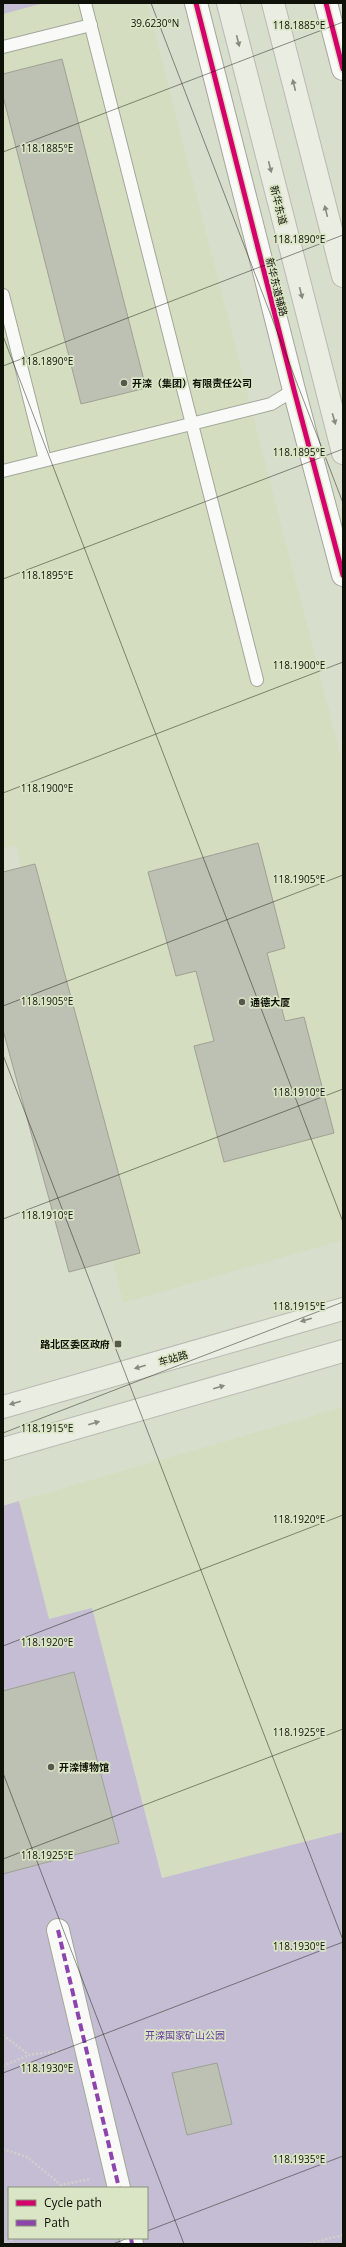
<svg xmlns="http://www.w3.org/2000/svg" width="346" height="2247" font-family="'Open Sans','Noto Sans SC',sans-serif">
<rect width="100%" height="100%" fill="#d8decc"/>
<g fill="#d4ddc0">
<polygon points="3,3 147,3 343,765 343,1240 123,1303 16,845 3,848"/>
<polygon points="343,1407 343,1832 163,1878 92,1609 49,1619 19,1501"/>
</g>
<g fill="#c5bdd3" fill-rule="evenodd">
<polygon points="3,3 44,3 3,14"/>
<path d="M19,1501L49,1619L92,1608L162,1878L343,1832V2244H3V1506ZM9,2188H147V2238H9Z"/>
</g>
<g fill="#bdc1b4" stroke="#9da193">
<polygon points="62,59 146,388 81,404 3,96 3,74"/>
<polygon points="258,843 285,948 267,953 285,1021 304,1017 334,1133 224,1162 194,1046 214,1041 196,971 176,976 148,872"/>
<polygon points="35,864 140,1253 69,1272 3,1030 3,872"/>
<polygon points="74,1672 119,1843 3,1874 3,1691"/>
<polygon points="217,2063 232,2124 187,2135 172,2073"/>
</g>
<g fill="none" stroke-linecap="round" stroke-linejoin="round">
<defs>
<g id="lane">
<polyline points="85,3 257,680"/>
<polyline points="3,47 91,25"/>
<polyline points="3,295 45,460"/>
<polyline points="3,471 271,404 294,390"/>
</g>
<g id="street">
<polyline points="196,3 294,390 343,575"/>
<polyline points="326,3 343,69"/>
<polyline points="58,1930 119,2188"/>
<polyline points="131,2238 132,2244"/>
</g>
<g id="primary">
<polyline points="228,3 343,453"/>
<polyline points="273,3 343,276"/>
<polyline points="3,1407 343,1309"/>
<polyline points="3,1449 343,1351"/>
</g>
</defs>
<use href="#lane" stroke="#a2a799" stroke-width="14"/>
<use href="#street" stroke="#a2a799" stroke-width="24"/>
<use href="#primary" stroke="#b7bab2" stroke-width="24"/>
<g stroke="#d0d1cc" stroke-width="2.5" stroke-dasharray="2 2" stroke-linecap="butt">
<polyline points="3,2035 29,2055 59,2051"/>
<polyline points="3,2066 29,2055"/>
<polyline points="3,2149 27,2157 61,2185 90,2179"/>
<polyline points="3,2243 8,2243"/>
<polyline points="8,2244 13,2238"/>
<polyline points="306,2244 343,2235"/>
</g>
<use href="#lane" stroke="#f9faf7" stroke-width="12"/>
<use href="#street" stroke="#f9faf7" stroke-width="22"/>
<use href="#primary" stroke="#eaede2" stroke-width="22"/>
<g stroke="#8e44ad" stroke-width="4" stroke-dasharray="8 4" stroke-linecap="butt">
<polyline points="58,1930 119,2188"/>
<polyline points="131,2238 132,2244"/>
</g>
<defs>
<g id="cycleway">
<polyline points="196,3 294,390 343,575"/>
<polyline points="326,3 343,69"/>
</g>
</defs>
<use href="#cycleway" stroke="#dae5c5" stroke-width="8"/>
<use href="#cycleway" stroke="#d6006c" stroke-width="5"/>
</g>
<defs><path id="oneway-solid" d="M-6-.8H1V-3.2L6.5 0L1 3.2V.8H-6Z"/></defs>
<g fill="#878a7f">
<use href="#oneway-solid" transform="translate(238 41) rotate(76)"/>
<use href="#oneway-solid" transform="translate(294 85) rotate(-104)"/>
<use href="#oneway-solid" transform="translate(270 167) rotate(76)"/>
<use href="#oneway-solid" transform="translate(326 211) rotate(-104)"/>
<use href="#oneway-solid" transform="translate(301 293) rotate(76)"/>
<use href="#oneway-solid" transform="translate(334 419) rotate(74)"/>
<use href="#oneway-solid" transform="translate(306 1320) rotate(164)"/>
<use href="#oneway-solid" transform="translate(140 1367) rotate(164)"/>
<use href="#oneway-solid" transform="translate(219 1387) rotate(-16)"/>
<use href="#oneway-solid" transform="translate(15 1403) rotate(164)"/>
<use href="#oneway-solid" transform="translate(94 1423) rotate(-16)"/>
</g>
<path fill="none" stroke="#0e1107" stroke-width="1" stroke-opacity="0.45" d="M151,3L343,503M3,152L343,22M3,336L343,1222M3,366L343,235M3,579L343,449M3,793L343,662M3,1006L343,875M3,1055L343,1940M3,1219L343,1089M3,1433L343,1302M3,1646L343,1515M3,1773L184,2244M3,1859L343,1729M3,2073L343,1942M147,2231L343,2156M113,2244L128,2238"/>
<g fill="#55594c" stroke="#dae5c5" stroke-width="1.5">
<circle cx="124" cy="383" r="4"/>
<circle cx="242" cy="1002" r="4"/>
<rect x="114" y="1340" width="8" height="8" rx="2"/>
<circle cx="51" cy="1767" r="4"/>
</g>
<g text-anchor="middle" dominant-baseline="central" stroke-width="3.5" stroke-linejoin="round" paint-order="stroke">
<g font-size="10" fill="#0e1107" stroke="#dae5c5">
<text transform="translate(279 205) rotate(76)">新华东道</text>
<text transform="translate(277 287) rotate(76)">新华东道辅路</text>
<text transform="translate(173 1358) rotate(-16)">车站路</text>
</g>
<g font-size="10" font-weight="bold" fill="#0e1107" stroke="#dae5c5" text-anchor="start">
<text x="132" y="383">开滦（集团）有限责任公司</text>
<text x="250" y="1002">通德大厦</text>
<text x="110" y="1344" text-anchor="end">路北区委区政府</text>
<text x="59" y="1767">开滦博物馆</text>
</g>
<g font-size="10" fill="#653a9f" stroke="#dae5c5">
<text x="185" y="2035">开滦国家矿山公园</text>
</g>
</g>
<g font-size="10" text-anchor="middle" fill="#0e1107" stroke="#dae5c5" stroke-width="3.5" stroke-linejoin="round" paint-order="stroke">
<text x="155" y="27">39.6230°N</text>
<text x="299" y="29">118.1885°E</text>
<text x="47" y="152">118.1885°E</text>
<text x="299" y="243">118.1890°E</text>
<text x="47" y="365">118.1890°E</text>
<text x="299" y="456">118.1895°E</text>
<text x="47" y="579">118.1895°E</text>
<text x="299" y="669">118.1900°E</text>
<text x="47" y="792">118.1900°E</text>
<text x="299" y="883">118.1905°E</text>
<text x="47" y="1005">118.1905°E</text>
<text x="299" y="1096">118.1910°E</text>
<text x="47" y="1219">118.1910°E</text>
<text x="299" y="1310">118.1915°E</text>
<text x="47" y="1432">118.1915°E</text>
<text x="299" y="1523">118.1920°E</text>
<text x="47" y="1646">118.1920°E</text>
<text x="299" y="1736">118.1925°E</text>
<text x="47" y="1859">118.1925°E</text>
<text x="299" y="1950">118.1930°E</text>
<text x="47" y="2072">118.1930°E</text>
<text x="299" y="2163">118.1935°E</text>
</g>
<rect width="346" height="2247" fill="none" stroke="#0e1107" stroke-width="8"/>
<rect x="8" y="2187" width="140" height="52" fill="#dae5c5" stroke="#889079"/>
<rect x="16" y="2200" width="20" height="6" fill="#d6006c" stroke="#889079"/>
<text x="44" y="2207" font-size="12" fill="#0e1107">Cycle path</text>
<rect x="16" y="2220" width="20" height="6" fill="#8e44ad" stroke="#889079"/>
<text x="44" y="2227" font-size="12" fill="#0e1107">Path</text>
</svg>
